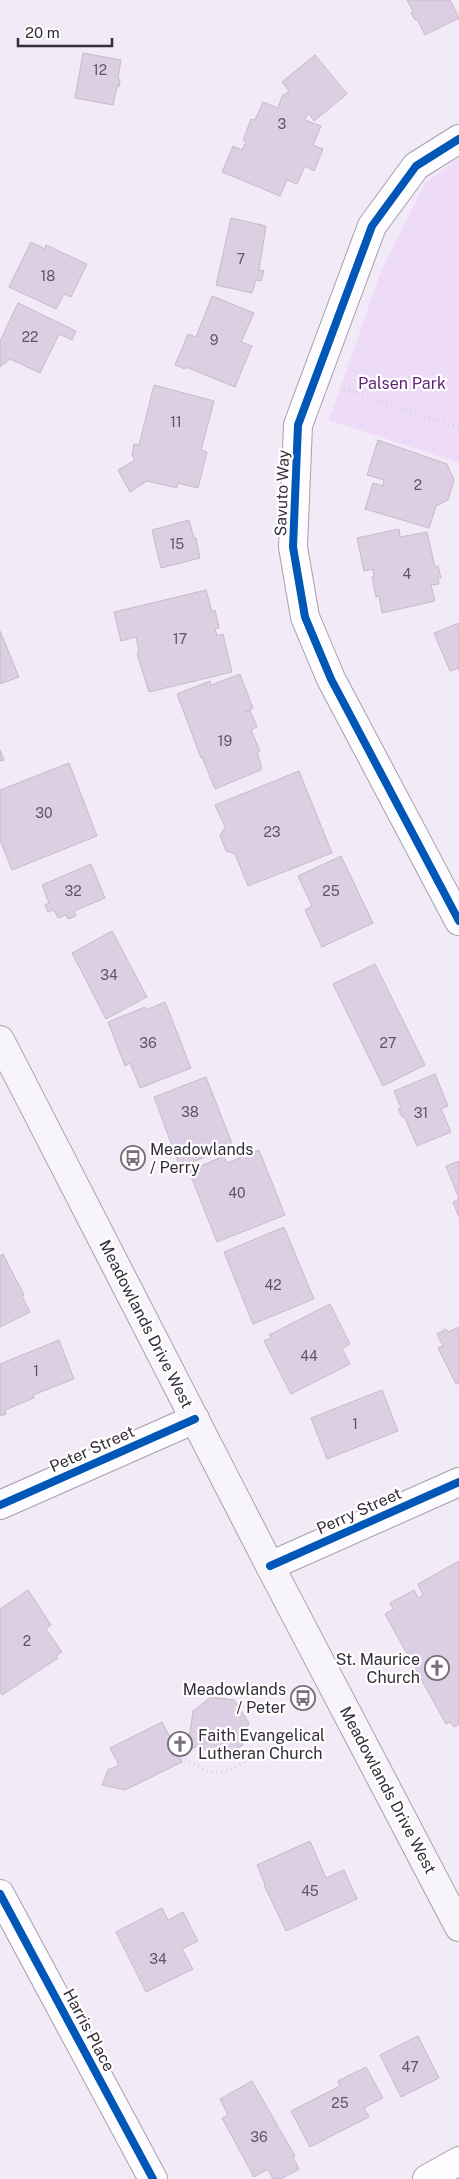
<svg xmlns="http://www.w3.org/2000/svg" width="459" height="2179" font-family="'Public Sans',sans-serif">
<rect width="100%" height="100%" fill="#f3eaf7"/>
<polygon fill="#eedbf8" points="459,158 459,463 329,420 380,274 425,183"/>
<g fill="#dccee3" stroke="#c4bcc7">
<polygon points="407,0 450,0 459,18 425,35 417,19 415,20 411,13 413,11"/>
<polygon points="83,53 121,60 118,79 120,80 119,87 117,86 113,105 75,98"/>
<polygon points="315,55 347,94 314,121 308,113 305,120 321,126 313,145 323,149 314,171 305,166 297,184 287,180 280,196 222,172 233,146 242,150 246,141 243,140 251,119 255,120 263,102 278,108 282,96 289,91 282,82"/>
<polygon points="231,218 266,226 259,270 264,271 261,281 256,280 252,293 216,285"/>
<polygon points="31,242 45,249 46,245 87,264 71,297 64,294 56,309 9,287"/>
<polygon points="212,296 254,313 241,342 252,346 235,387 186,367 185,369 175,365 188,334 196,337"/>
<polygon points="18,303 76,331 72,340 59,334 40,373 10,359 0,367 0,341"/>
<polygon points="154,385 214,401 201,450 207,452 198,488 178,483 177,488 147,481 130,492 118,470 135,460 132,455 134,444 139,445"/>
<polygon points="378,440 447,464 454,480 448,500 436,506 429,528 365,509 373,483 383,486 384,480 367,475"/>
<polygon points="189,520 194,538 196,538 200,558 161,568 152,530"/>
<polygon points="399,529 400,537 427,532 435,567 438,566 441,578 438,578 439,584 431,585 435,601 382,613 379,596 376,597 372,577 374,577 373,569 364,571 357,538"/>
<polygon points="206,590 212,612 215,610 219,628 215,629 217,636 223,634 232,672 149,692 137,654 139,651 136,637 121,641 114,612"/>
<polygon points="459,623 459,670 458,668 450,671 434,633"/>
<polygon points="0,631 19,677 0,684"/>
<polygon points="240,674 253,708 245,712 250,710 257,727 251,730 260,751 257,753 261,764 261,770 215,789 202,757 201,758 177,694 210,681 211,685"/>
<polygon points="0,750 4,760 0,761"/>
<polygon points="69,763 97,836 12,870 0,840 0,790"/>
<polygon points="299,771 332,853 248,886 235,854 226,851 220,836 225,827 215,805"/>
<polygon points="341,856 373,923 322,947 305,910 312,906 298,876"/>
<polygon points="91,864 105,898 74,911 76,916 68,919 66,915 58,918 54,910 48,912 45,905 49,903 42,885"/>
<polygon points="112,931 147,997 106,1019 72,953"/>
<polygon points="375,964 425,1065 383,1086 333,984"/>
<polygon points="165,1002 191,1068 140,1088 130,1063 125,1066 108,1022 145,1007 146,1010"/>
<polygon points="435,1074 448,1106 441,1109 451,1132 417,1146 404,1116 402,1117 398,1109 401,1108 394,1091"/>
<polygon points="206,1077 233,1146 180,1167 154,1097"/>
<polygon points="259,1150 285,1215 217,1242 189,1171 224,1156 227,1163"/>
<polygon points="459,1161 459,1199 446,1166"/>
<polygon points="459,1199 459,1217 453,1202"/>
<polygon points="284,1227 314,1299 253,1324 224,1252"/>
<polygon points="3,1254 24,1295 22,1296 30,1312 0,1327 0,1256"/>
<polygon points="330,1304 350,1344 342,1349 350,1364 291,1394 264,1341 271,1338 269,1335"/>
<polygon points="459,1327 459,1383 456,1384 438,1348 443,1346 437,1334 446,1329 448,1332"/>
<polygon points="59,1340 74,1379 33,1395 34,1398 5,1410 6,1414 0,1416 0,1364"/>
<polygon points="382,1390 398,1431 327,1459 311,1418"/>
<polygon points="459,1561 459,1724 454,1727 450,1722 446,1724 385,1614 393,1609 390,1603 414,1590 418,1598 423,1595 418,1584"/>
<polygon points="28,1590 51,1625 46,1629 62,1652 56,1656 58,1658 2,1695 0,1691 0,1609"/>
<polygon points="211,1697 234,1700 249,1723 242,1746 219,1756 197,1746 179,1756 182,1762 125,1790 102,1785 108,1770 119,1765 110,1748 162,1722 173,1743 190,1733 193,1711"/>
<polygon points="310,1841 326,1878 344,1870 357,1899 286,1931 264,1885 265,1884 257,1865"/>
<polygon points="162,1908 168,1920 183,1912 198,1941 182,1949 193,1969 146,1992 116,1932"/>
<polygon points="418,2036 439,2078 401,2097 380,2055"/>
<polygon points="366,2067 383,2098 364,2108 369,2117 310,2147 291,2111 340,2086 338,2081"/>
<polygon points="252,2081 295,2156 293,2157 299,2169 281,2179 273,2179 268,2169 254,2177 222,2118 228,2115 220,2099"/>
</g>
<g fill="none" stroke-linecap="round" stroke-linejoin="round">
<defs>
<g id="street">
<polyline points="459,139 416,166 372,226 298,425 293,547 305,617 331,679 459,921"/>
<polyline points="0,1505 195,1419"/>
<polyline points="270,1566 459,1482"/>
<polyline points="0,1894 153,2179"/>
<polyline points="427,2179 459,2161"/>
</g>
<polyline id="secondary" points="0,1040 270,1566 459,1927"/>
</defs>
<use href="#street" stroke="#a79fab" stroke-width="30"/>
<use href="#secondary" stroke="#a79fab" stroke-width="30"/>
<g stroke="#d5d2d7" stroke-width="3" stroke-dasharray="1 4" stroke-linecap="butt">
<polyline points="344,389 373,400 459,428"/>
<polyline points="185,1759 209,1773 230,1770 310,1726"/>
</g>
<use href="#street" stroke="#fdfcfe" stroke-width="28"/>
<use href="#secondary" stroke="#f8f5fa" stroke-width="28"/>
<defs>
<g id="cycleway">
<polyline points="459,139 416,166 372,226 298,425 293,547 305,617 331,679 459,921"/>
<polyline points="0,1505 195,1419"/>
<polyline points="270,1566 459,1482"/>
<polyline points="0,1894 153,2179"/>
</g>
</defs>
<use href="#cycleway" stroke="#fff" stroke-width="11"/>
<use href="#cycleway" stroke="#0057b8" stroke-width="8"/>
</g>
<defs>
<symbol id="bus-ring" viewBox="-11 -11 22 22"><circle r="9.5" fill="#fff" stroke="#786f7b" stroke-width="1.5"/><path d="M-5-6H5V4H4V6H2V4H-2V6H-4V4H-5ZM-3.5-4V0h7V-4ZM-3.5 1.2v1.5H-2V1.2ZM2 1.2v1.5H3.5V1.2Z" fill="#786f7b"/></symbol>
<symbol id="church-ring" viewBox="-11 -11 22 22"><circle r="9.5" fill="#fff" stroke="#786f7b" stroke-width="1.5"/><path d="M-1.2-6h2.4v3.5h3.3v2.4h-3.3V6h-2.4V-.1h-3.3v-2.4h3.3Z" fill="#786f7b"/></symbol>
</defs>
<g fill-rule="evenodd">
<use href="#bus-ring" x="119" y="1144" width="28" height="28"/>
<use href="#church-ring" x="423" y="1654" width="28" height="28"/>
<use href="#bus-ring" x="289" y="1684" width="28" height="28"/>
<use href="#church-ring" x="166" y="1730" width="28" height="28"/>
</g>
<g text-anchor="middle" dominant-baseline="central" stroke-width="4.5" stroke-linejoin="round" paint-order="stroke">
<g font-size="14" fill="#5f5563">
<text x="100" y="70">12</text>
<text x="282" y="124">3</text>
<text x="241" y="259">7</text>
<text x="48" y="276">18</text>
<text x="30" y="337">22</text>
<text x="214" y="340">9</text>
<text x="176" y="422">11</text>
<text x="418" y="485">2</text>
<text x="177" y="544">15</text>
<text x="407" y="574">4</text>
<text x="180" y="639">17</text>
<text x="225" y="741">19</text>
<text x="44" y="813">30</text>
<text x="272" y="832">23</text>
<text x="73" y="891">32</text>
<text x="331" y="891">25</text>
<text x="109" y="975">34</text>
<text x="148" y="1043">36</text>
<text x="388" y="1043">27</text>
<text x="190" y="1112">38</text>
<text x="421" y="1113">31</text>
<text x="237" y="1193">40</text>
<text x="273" y="1285">42</text>
<text x="309" y="1356">44</text>
<text x="36" y="1371">1</text>
<text x="355" y="1424">1</text>
<text x="27" y="1641">2</text>
<text x="310" y="1891">45</text>
<text x="158" y="1959">34</text>
<text x="410" y="2067">47</text>
<text x="340" y="2103">25</text>
<text x="259" y="2137">36</text>
</g>
<g font-size="16" fill="#62237b" stroke="#fff">
<text x="402" y="383">Palsen Park</text>
</g>
<g font-size="16" fill="#352d38" stroke="#fff">
<text transform="translate(282 493) rotate(-88)">Savuto Way</text>
<text transform="translate(146 1324) rotate(63)">Meadowlands Drive West</text>
<text transform="translate(92 1449) rotate(-24)">Peter Street</text>
<text transform="translate(359 1511) rotate(-24)">Perry Street</text>
<text transform="translate(388 1790) rotate(62)">Meadowlands Drive West</text>
<text transform="translate(89 2030) rotate(62)">Harris Place</text>
</g>
<g font-size="16" fill="#352d38" stroke="#fff" text-anchor="start">
<text x="150" y="1149">Meadowlands<tspan x="150" dy="18">/ Perry</tspan></text>
<text x="420" y="1659" text-anchor="end">St. Maurice<tspan x="420" dy="18">Church</tspan></text>
<text x="286" y="1689" text-anchor="end">Meadowlands<tspan x="286" dy="18">/ Peter</tspan></text>
<text x="198" y="1735">Faith Evangelical<tspan x="198" dy="18">Lutheran Church</tspan></text>
</g>
</g>
<path d="M18 38v8h94v-8" fill="none" stroke="#352d38" stroke-width="2.5"/>
<text x="25" y="38" font-size="15" fill="#352d38" stroke="#ffffff" stroke-width="4" paint-order="stroke">20 m</text>
</svg>
